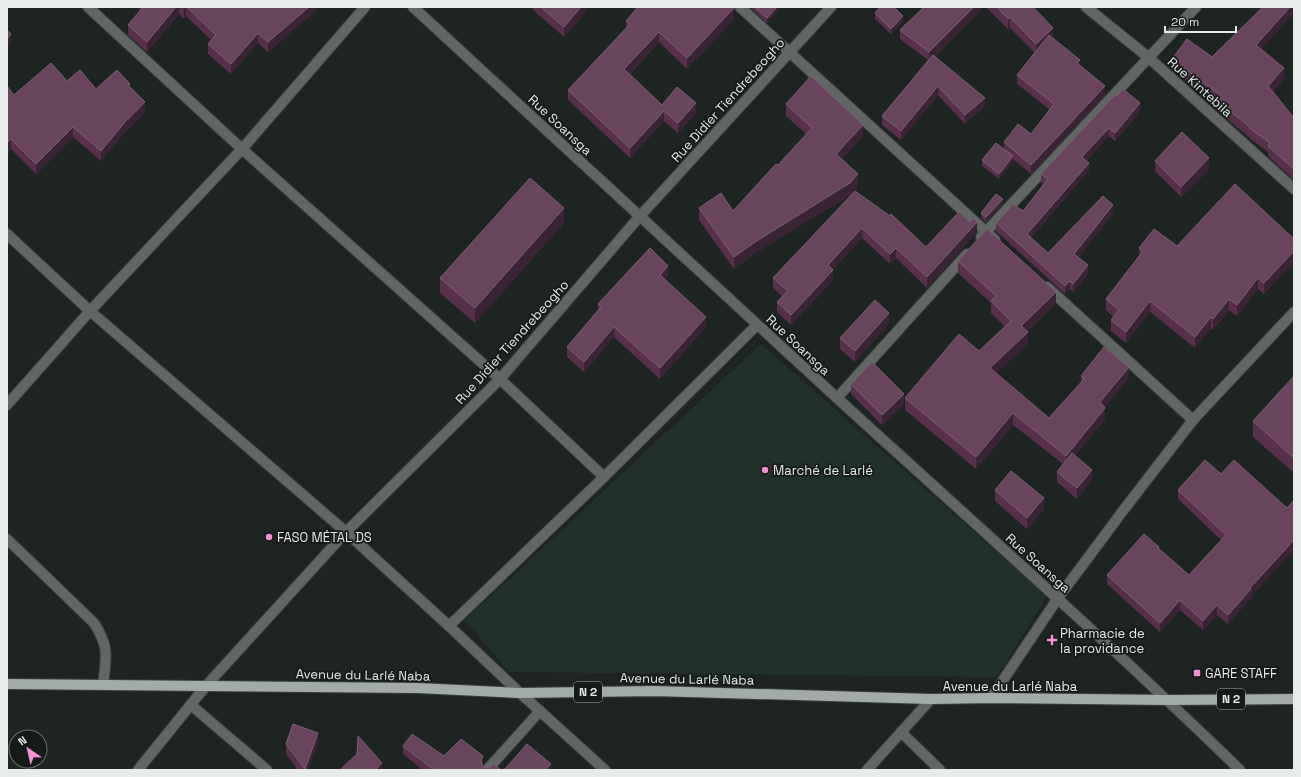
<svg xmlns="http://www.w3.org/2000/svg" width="1301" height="777" font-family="'Space Grotesk',sans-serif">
<rect width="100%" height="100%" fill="#1d2421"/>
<polygon fill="#22302b" points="761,344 1047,596 997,677 509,672 465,620"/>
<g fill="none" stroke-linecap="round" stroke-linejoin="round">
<defs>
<g id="street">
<polyline points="88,7 242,149 500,379 604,477"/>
<path d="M413,7C554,137 695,268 837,398C972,521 1109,643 1240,770"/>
<polyline points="740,7 995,240"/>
<polyline points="1086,7 1148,57 1294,189"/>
<polyline points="7,234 90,311 346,532 449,626 520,693 605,770"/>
<polyline points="981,237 1196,7"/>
<polyline points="1047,287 1193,420"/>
<polyline points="837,398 967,254"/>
<polyline points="7,405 90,311 242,149 365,7"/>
<path d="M7,539L94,623C110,648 106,657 103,685"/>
<polyline points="449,626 604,477 757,325"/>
<polyline points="991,698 1058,598 1125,508 1193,420 1294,312"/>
<polyline points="191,705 267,770"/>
<polyline points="901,732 940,770"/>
<polyline points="138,770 205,687 346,532 500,379 640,216 831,7"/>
<polyline points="487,770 540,711"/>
<polyline points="867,770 931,699"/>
</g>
<polyline id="primary" points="7,684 418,688 520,693 654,691 931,699 991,698 1168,700 1294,699"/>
</defs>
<use href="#street" stroke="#39403d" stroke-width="12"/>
<use href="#primary" stroke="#39403d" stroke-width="12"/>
<use href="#street" stroke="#626665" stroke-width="10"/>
<use href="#primary" stroke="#a3aba8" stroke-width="10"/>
</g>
<g fill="#59304c">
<polygon points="138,7 317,7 317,10 268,52 258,43 231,74 208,54 208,44 211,40 186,16 184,19 179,14 147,52 128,35 128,25 141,10"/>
<polygon points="533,7 586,7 586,12 564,37 533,10"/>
<polygon points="750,7 781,7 767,23"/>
<polygon points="981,7 981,10 935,56 985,106 965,124 938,95 901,140 882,125 882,116 928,60 900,39 900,30"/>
<polygon points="986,7 1033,7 1053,38 1080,66 1105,95 1031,174 1013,159 1013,162 999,179 982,166 982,160 1004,149 1004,142 1031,134 1050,110 1017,84 1017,75 1035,53 1010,28 1008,29"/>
<polygon points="1294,7 1294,13 1261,49 1284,79 1273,91 1294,118 1294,117 1294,180 1268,156 1268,152 1249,138 1249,137 1216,110 1216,103 1172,70 1172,59 1212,57"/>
<polygon points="875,13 903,21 891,34 875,19"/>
<polygon points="734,19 687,69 659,42 630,74 662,105 696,113 678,133 664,121 630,158 568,100 568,90 626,29 626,21"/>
<polygon points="67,81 96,89 130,87 145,112 125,132 101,161 73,137 36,174 11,149 7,153 14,95"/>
<polygon points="1115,95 1140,112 1115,141 1109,136 1086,161 1089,171 1031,238 1048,253 1113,213 1078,258 1088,274 1073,292 1070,289 1065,294 996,231 996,223 1023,211 1044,184 1041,182 1041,174"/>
<polygon points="786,104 863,136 842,159 858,186 850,195 755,253 734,269 699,220 699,208 733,211 778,165 806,134 786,116"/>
<polygon points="1155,161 1209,169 1181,197 1155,171"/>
<polygon points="855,191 926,247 977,232 927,288 896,258 890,264 862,238 833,270 833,280 791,325 777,312 777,302 782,296 773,288 773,278"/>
<polygon points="1003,204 986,222 981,218 981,213"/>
<polygon points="564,223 475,323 440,293 440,278"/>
<polygon points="1294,239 1294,262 1264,294 1258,289 1237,316 1229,310 1213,330 1211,328 1195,348 1150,312 1126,343 1111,331 1111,320 1114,317 1106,310 1106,299 1139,256 1139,248 1177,246"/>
<polygon points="958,261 1056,303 1028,331 1028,344 996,373 1049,418 1081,383 1081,376 1129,378 1105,407 1105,419 1075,456 1092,480 1077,499 1057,482 1057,472 1063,464 1013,425 976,469 905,410 905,398 979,351 1005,327 991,313 991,303 958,273"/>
<polygon points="668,276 665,280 706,327 660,379 614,337 584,372 567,357 567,347 598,310 598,304"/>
<polygon points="889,323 855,362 840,349 840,338"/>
<polygon points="1294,376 1293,472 1253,437 1253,421"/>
<polygon points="851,384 904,404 882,425 851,394"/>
<polygon points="1205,460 1251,597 1251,598 1228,624 1217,615 1203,630 1180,610 1160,632 1107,584 1107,575 1159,549 1189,575 1221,540 1178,499 1178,490"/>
<polygon points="995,490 1044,509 1027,529 995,501"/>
<polygon points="318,743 308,770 298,770 286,754 286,744"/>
<polygon points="403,746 444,756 483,764 483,767 501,770 423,770 403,754"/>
</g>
<g fill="#3a2334">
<polygon points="176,7 179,7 179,14 147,52 147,42"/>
<polygon points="186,7 186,16 184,19 184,9"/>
<polygon points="309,7 317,7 317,10 268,52 268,42"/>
<polygon points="581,7 586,7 586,12 564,37 564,27"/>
<polygon points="777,7 781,7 767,23 767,18"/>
<polygon points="974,7 981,7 981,10 929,61 929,52"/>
<polygon points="1290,7 1294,7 1294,13 1256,55 1256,45"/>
<polygon points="734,8 734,19 687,69 687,58"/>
<polygon points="903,16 903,21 891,34 891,29"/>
<polygon points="1010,17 1010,28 1008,29 1008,19"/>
<polygon points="1053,28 1053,38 1036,54 1036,44"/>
<polygon points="659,32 659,42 624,79 624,69"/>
<polygon points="258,33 258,43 231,74 231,64"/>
<polygon points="11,34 11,44 7,49 7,39"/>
<polygon points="1080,60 1080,69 1077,63"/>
<polygon points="1284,68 1284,79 1268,96 1268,86"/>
<polygon points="938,86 938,95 901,140 901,131"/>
<polygon points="1105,86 1105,95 1031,174 1031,165"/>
<polygon points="985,98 985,106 965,124 965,115"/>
<polygon points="145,102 145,112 125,132 101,161 101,151 125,122"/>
<polygon points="696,103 696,113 678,133 678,123"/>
<polygon points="1140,103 1140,112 1115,141 1115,133"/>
<polygon points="664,111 664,121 630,158 630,148"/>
<polygon points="863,125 863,136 836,166 836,154"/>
<polygon points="73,127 73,137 36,174 36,164"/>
<polygon points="1109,128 1109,136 1082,166 1082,157"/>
<polygon points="11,139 11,149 7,153 7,143"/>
<polygon points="1013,156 1013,162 999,179 999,174"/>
<polygon points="1209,158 1209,169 1181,197 1181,187"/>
<polygon points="1089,163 1089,171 1027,243 1027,234"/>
<polygon points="858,174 858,186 850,195 755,253 734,269 734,257 755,242"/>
<polygon points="1003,199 1003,204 986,222 986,217"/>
<polygon points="1113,205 1113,213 1074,263 1074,254"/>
<polygon points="564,208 564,223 475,323 475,308"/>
<polygon points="977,222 977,232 927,288 927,277"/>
<polygon points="862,228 862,238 833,270 833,280 791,325 791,315 828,265"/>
<polygon points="896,248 896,258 890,264 890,254"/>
<polygon points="1294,251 1294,262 1264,294 1264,283"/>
<polygon points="1088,265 1088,274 1073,292 1073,284"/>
<polygon points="668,266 668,276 660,285 660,275"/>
<polygon points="1258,278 1258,289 1237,316 1237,305"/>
<polygon points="1070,281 1070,289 1065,294 1065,286"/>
<polygon points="1056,292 1056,303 1021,338 1021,326"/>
<polygon points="1229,299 1229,310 1213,330 1213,319"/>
<polygon points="1150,301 1150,312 1126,343 1126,332"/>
<polygon points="889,313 889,323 855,362 855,351"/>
<polygon points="706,317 706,327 660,379 660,368"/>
<polygon points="1211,317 1211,328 1195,348 1195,337"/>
<polygon points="614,327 614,337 584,372 584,362"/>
<polygon points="1028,332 1028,344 990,379 990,368"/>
<polygon points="1129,367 1129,378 1100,414 1100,402"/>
<polygon points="904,394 904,404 882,425 882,415"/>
<polygon points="1105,408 1105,419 1066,467 1066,456"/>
<polygon points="1013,413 1013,425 976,469 976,457"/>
<polygon points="1294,456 1294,471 1293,472 1293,457"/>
<polygon points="1092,470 1092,480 1077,499 1077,488"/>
<polygon points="1044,498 1044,509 1027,529 1027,518"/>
<polygon points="1294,540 1294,550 1251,597 1251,598 1228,624 1228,615 1250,588"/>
<polygon points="1180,600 1180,610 1160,632 1160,623"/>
<polygon points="1217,605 1217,615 1203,630 1203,621"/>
<polygon points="318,733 318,743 308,770 305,770"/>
<polygon points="483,756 483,764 481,769 481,761"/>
<polygon points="382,763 382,770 375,770"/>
<polygon points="551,764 551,770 545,770"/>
</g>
<g fill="#68445d" stroke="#7c5f73">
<polygon points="143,7 176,7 147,42 128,25"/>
<polygon points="187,7 309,7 268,42 258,33 231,64 208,44 216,35"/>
<polygon points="541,7 581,7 564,27"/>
<polygon points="638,7 733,7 734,8 687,58 659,32 624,69 662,105 677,87 696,103 678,123 664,111 630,148 568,90 630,24 626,21"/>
<polygon points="755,7 777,7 767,18"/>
<polygon points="880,7 894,7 903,16 891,29 875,13"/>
<polygon points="924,7 974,7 929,52 900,30"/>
<polygon points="997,7 1033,7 1053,28 1036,44 1010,17 1008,19"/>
<polygon points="1263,7 1290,7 1256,45 1284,68 1268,86 1294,118 1294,117 1294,169 1268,146 1270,143 1249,128 1250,127 1216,100 1220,95 1172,59 1187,39 1212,57"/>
<polygon points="7,30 11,34 7,39"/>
<polygon points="1049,35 1080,60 1077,63 1105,86 1031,165 1004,142 1018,124 1031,134 1054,104 1017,75"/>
<polygon points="933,55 985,98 965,115 938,86 901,131 882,116"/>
<polygon points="51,63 67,81 80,70 96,89 117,70 130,84 128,85 145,102 125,122 101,151 73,127 36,164 11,139 7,143 7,86 14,95"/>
<polygon points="811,76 863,125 836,154 858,174 850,183 755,242 734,257 699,208 721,193 733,211 776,164 778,165 812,128 786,104"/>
<polygon points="1123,89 1140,103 1115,133 1109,128 1082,157 1089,163 1027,234 1048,253 1103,196 1113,205 1074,254 1088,265 1073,284 1070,281 1065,286 996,223 1013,204 1023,211 1048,179 1041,174 1115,95 1117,96"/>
<polygon points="1182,132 1209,158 1181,187 1155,161"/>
<polygon points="996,143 1013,156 999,174 982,160"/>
<polygon points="530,178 564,208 475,308 440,278"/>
<polygon points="1235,184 1294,239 1294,251 1264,283 1258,278 1237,305 1229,299 1213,319 1211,317 1195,337 1150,301 1126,332 1111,320 1119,310 1106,299 1143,251 1139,248 1154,229 1177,246"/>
<polygon points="855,191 890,216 891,214 926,247 959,212 970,222 973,218 977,222 927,277 896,248 890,254 862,228 828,265 833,270 791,315 777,302 788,291 773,278"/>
<polygon points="996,194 1003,199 986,217 981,213"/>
<polygon points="987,229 1056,292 1021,326 1028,332 990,368 1049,418 1084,379 1081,376 1104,347 1129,367 1100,402 1105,408 1066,456 1013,413 976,457 905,398 959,334 979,351 1011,321 991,301 996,296 958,261"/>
<polygon points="650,248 668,266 660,275 706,317 660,368 614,327 584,362 567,347 601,307 598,304"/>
<polygon points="875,300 889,313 855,351 840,338"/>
<polygon points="872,362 904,394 882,415 851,384"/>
<polygon points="1294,376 1294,456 1293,457 1253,421"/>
<polygon points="1072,453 1092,470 1077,488 1057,472"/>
<polygon points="1205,460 1221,474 1234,460 1287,508 1294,500 1294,540 1250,588 1251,589 1228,615 1217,605 1203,621 1180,600 1160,623 1107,575 1144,534 1159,547 1158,548 1189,575 1226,535 1178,490"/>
<polygon points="1011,471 1044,498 1027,518 995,490"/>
<polygon points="293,724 318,733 305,769 286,744"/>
<polygon points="412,734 444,756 461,739 483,756 481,761 483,767 489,768 494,764 501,770 434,770 403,746"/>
<polygon points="358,736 382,763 375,770 340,770 357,754"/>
<polygon points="527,744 551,764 545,770 504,770"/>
</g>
<g fill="#f591d2" stroke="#131a18" stroke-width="1.5">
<circle cx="765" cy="470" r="4"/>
<circle cx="269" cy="537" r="4"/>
<path d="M1050 634h4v4h4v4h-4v4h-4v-4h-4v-4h4z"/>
<rect x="1193" y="669" width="8" height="8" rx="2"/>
</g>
<g text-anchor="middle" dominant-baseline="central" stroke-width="3.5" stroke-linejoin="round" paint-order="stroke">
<g fill="#131a18" stroke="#a7adab" stroke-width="1">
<rect x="574" y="682" width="28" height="20" rx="3"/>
<rect x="1217" y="689" width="28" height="20" rx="3"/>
</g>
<g font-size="12" font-weight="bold" fill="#e7ecea">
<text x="588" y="692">N 2</text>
<text x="1231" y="699">N 2</text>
</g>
<g font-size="13" fill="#e7ecea" stroke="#131a18">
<text transform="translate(1200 87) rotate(42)">Rue Kintebila</text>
<text transform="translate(728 100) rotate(-48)">Rue Didier Tiendrebeogho</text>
<text transform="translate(560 125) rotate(43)">Rue Soansga</text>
<text transform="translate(512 342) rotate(-48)">Rue Didier Tiendrebeogho</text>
<text transform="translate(798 345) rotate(43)">Rue Soansga</text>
<text transform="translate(1038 563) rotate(42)">Rue Soansga</text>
<text transform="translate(363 675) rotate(1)">Avenue du Larlé Naba</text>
<text transform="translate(687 679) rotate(1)">Avenue du Larlé Naba</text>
<text x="1010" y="686">Avenue du Larlé Naba</text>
</g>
<g font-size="13" fill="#e7ecea" stroke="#131a18" text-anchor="start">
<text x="773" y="470">Marché de Larlé</text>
<text x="277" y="537">FASO MÉTAL DS</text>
<text x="1060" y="633">Pharmacie de<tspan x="1060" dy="15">la providance</tspan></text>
<text x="1205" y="673">GARE STAFF</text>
</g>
</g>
<rect width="1301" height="777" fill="none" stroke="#e7ecea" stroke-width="16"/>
<g transform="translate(28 749) rotate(326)"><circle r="19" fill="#131a18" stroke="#686e6c"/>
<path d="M0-3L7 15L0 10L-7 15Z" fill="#f591d2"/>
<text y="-6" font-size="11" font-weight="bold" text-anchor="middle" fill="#e7ecea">N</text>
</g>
<path d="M1165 26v6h71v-6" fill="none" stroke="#e7ecea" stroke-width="2"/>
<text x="1171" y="26" font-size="12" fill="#e7ecea" stroke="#131a18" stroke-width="3" paint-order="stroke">20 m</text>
</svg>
